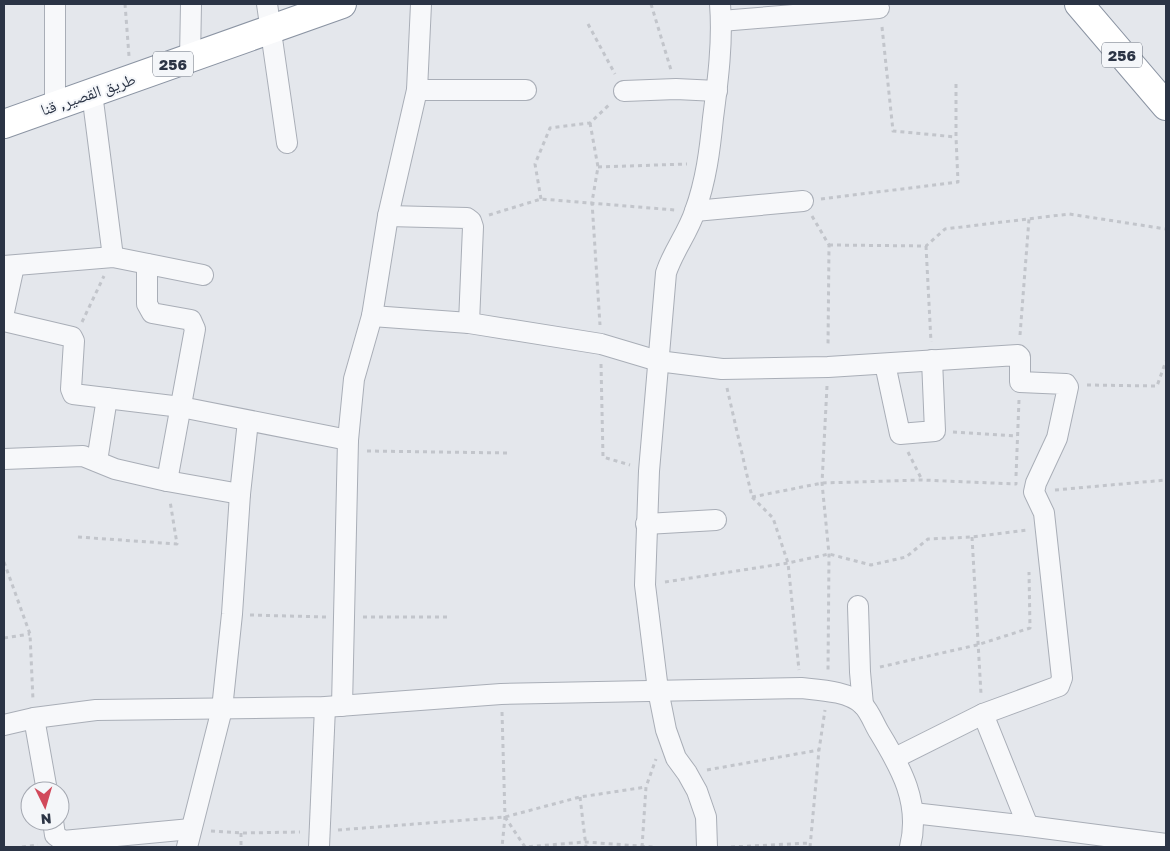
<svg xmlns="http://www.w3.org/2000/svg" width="1170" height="851" font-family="'Golos Text','Noto Naskh Arabic',sans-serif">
<rect width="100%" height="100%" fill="#e4e7ec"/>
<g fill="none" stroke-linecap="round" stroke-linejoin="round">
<defs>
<g id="minor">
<polyline points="55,4 55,105"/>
<polyline points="267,4 287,143"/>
<polyline points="721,21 879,8"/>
<polyline points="190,58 191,4"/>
<polyline points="417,90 526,90"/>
<polyline points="624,91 676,89 717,91"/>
<polyline points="92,93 113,257"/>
<polyline points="695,211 803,201"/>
<polyline points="388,216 467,218 471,221 473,227 469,323"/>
<polyline points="147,264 147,304 152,313 191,320 195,329 167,481"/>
<polyline points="4,266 113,257 203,275"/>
<polyline points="4,312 14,266"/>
<polyline points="372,316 469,323 601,344 658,361 722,369 828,367 1018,355 1020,357 1020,382 1066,384 1068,387 1057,438 1036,483 1034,492 1044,513 1062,678 1059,686 983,714 895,758"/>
<polyline points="4,321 72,337 74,341 71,389 73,394 181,407 348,440"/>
<polyline points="885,364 900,434 935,431 932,360"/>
<polyline points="4,459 83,456 115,469 167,481 240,494"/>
<polyline points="97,461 107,398"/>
<polyline points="646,524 716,520"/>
<polyline points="858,606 860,672 863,705"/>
<polyline points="342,706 348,440 354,379 372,316 388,216 417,90 421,4"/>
<polyline points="983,714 1028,826"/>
<polyline points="34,718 47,791"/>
<path d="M4,725L34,718L96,710L325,707L501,694L801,688C820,690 849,691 863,705C870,712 874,724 879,732C901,768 921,803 910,847"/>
<polyline points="913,813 1028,826 1166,844"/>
<polyline points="53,821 55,835 63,841 191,829"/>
<polyline points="187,847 222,709 232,614 240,494 248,421"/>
<polyline points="319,847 325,707"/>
<path d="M707,847L706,817L697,791L687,773L676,758L666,730L658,690L645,585L649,471L666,273C673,251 688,233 695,211C706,181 710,149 713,118C718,80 723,41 720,4"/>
</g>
<g id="trunk">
<polyline points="1079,4 1166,106"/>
<polyline points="4,124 342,4"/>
</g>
</defs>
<use href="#minor" stroke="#a9aeb7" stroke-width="22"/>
<use href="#trunk" stroke="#8b94a3" stroke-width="30"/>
<g stroke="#c2c5cb" stroke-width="3" stroke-dasharray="4 4" stroke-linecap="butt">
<polyline points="125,4 129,56"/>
<polyline points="651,4 671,70"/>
<polyline points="588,24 615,74"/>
<polyline points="882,27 893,131 956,137"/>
<polyline points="590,123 598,167 592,202 600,325"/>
<polyline points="598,167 687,164"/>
<polyline points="541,199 535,164 550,128 590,123 611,103"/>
<polyline points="821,199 958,182 956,137 956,81"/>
<polyline points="489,215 541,199 675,210"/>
<polyline points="812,216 829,245 828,347"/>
<polyline points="829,245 926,246 945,229 1069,214 1166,229"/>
<polyline points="926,246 931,342"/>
<polyline points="82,322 104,276"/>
<polyline points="1020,335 1029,219"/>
<polyline points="601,364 603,457 630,465"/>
<polyline points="1087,385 1157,386 1166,361"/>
<polyline points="827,386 822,483 829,554 828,672"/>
<polyline points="727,388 752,497 773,518 788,563 799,670"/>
<polyline points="953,432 1017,436"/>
<polyline points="367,451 509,453"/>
<polyline points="908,452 922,480"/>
<polyline points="1016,476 1019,400"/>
<polyline points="1055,490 1166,480"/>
<polyline points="752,497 822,483 922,480 1016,484 1016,482"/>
<polyline points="78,537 177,544 170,501"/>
<polyline points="972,537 981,694"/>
<polyline points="4,562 30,634 33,700"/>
<polyline points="665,582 788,563 829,554 871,565 906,557 928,539 972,537 1027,530"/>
<polyline points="250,615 326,617"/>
<polyline points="363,617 447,617"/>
<polyline points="4,638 30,634"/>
<polyline points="880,667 977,645 1030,628 1029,572"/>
<polyline points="502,712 505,817 502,847"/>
<polyline points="707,770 819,750"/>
<polyline points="580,797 586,847"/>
<polyline points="505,817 525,847 585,842 653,847"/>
<polyline points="338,830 505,817 580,797 646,787"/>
<polyline points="211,831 241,833 300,832"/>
<polyline points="241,833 241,847"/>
<polyline points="22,847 38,845"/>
<polyline points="642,847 646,787 656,759"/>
<polyline points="731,847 810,843"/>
<polyline points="810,847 819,750 825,710"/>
</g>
<use href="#minor" stroke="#f7f8fa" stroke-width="20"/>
<use href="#trunk" stroke="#fff" stroke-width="28"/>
</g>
<g text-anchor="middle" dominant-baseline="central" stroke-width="4" stroke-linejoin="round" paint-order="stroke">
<g fill="#f4f6f9" stroke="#676e7b" stroke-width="1">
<rect x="1102" y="42.5" width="40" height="25" rx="4"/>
<rect x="153" y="51.5" width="40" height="25" rx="4"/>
</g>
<g font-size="15" font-weight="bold" fill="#2b3445">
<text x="1122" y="55">256</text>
<text x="173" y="64">256</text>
</g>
<g font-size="16" fill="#2b3445" stroke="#f4f6f9">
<text transform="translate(88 94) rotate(-19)">طريق القصير, قنا</text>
</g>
</g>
<rect width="1170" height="851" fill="none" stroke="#2b3445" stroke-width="10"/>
<g transform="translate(45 806) rotate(175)"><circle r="24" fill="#f4f6f9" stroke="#a4a8b1"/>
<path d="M0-4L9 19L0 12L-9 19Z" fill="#d1495b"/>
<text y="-8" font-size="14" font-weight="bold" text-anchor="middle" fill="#2b3445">N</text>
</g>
</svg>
